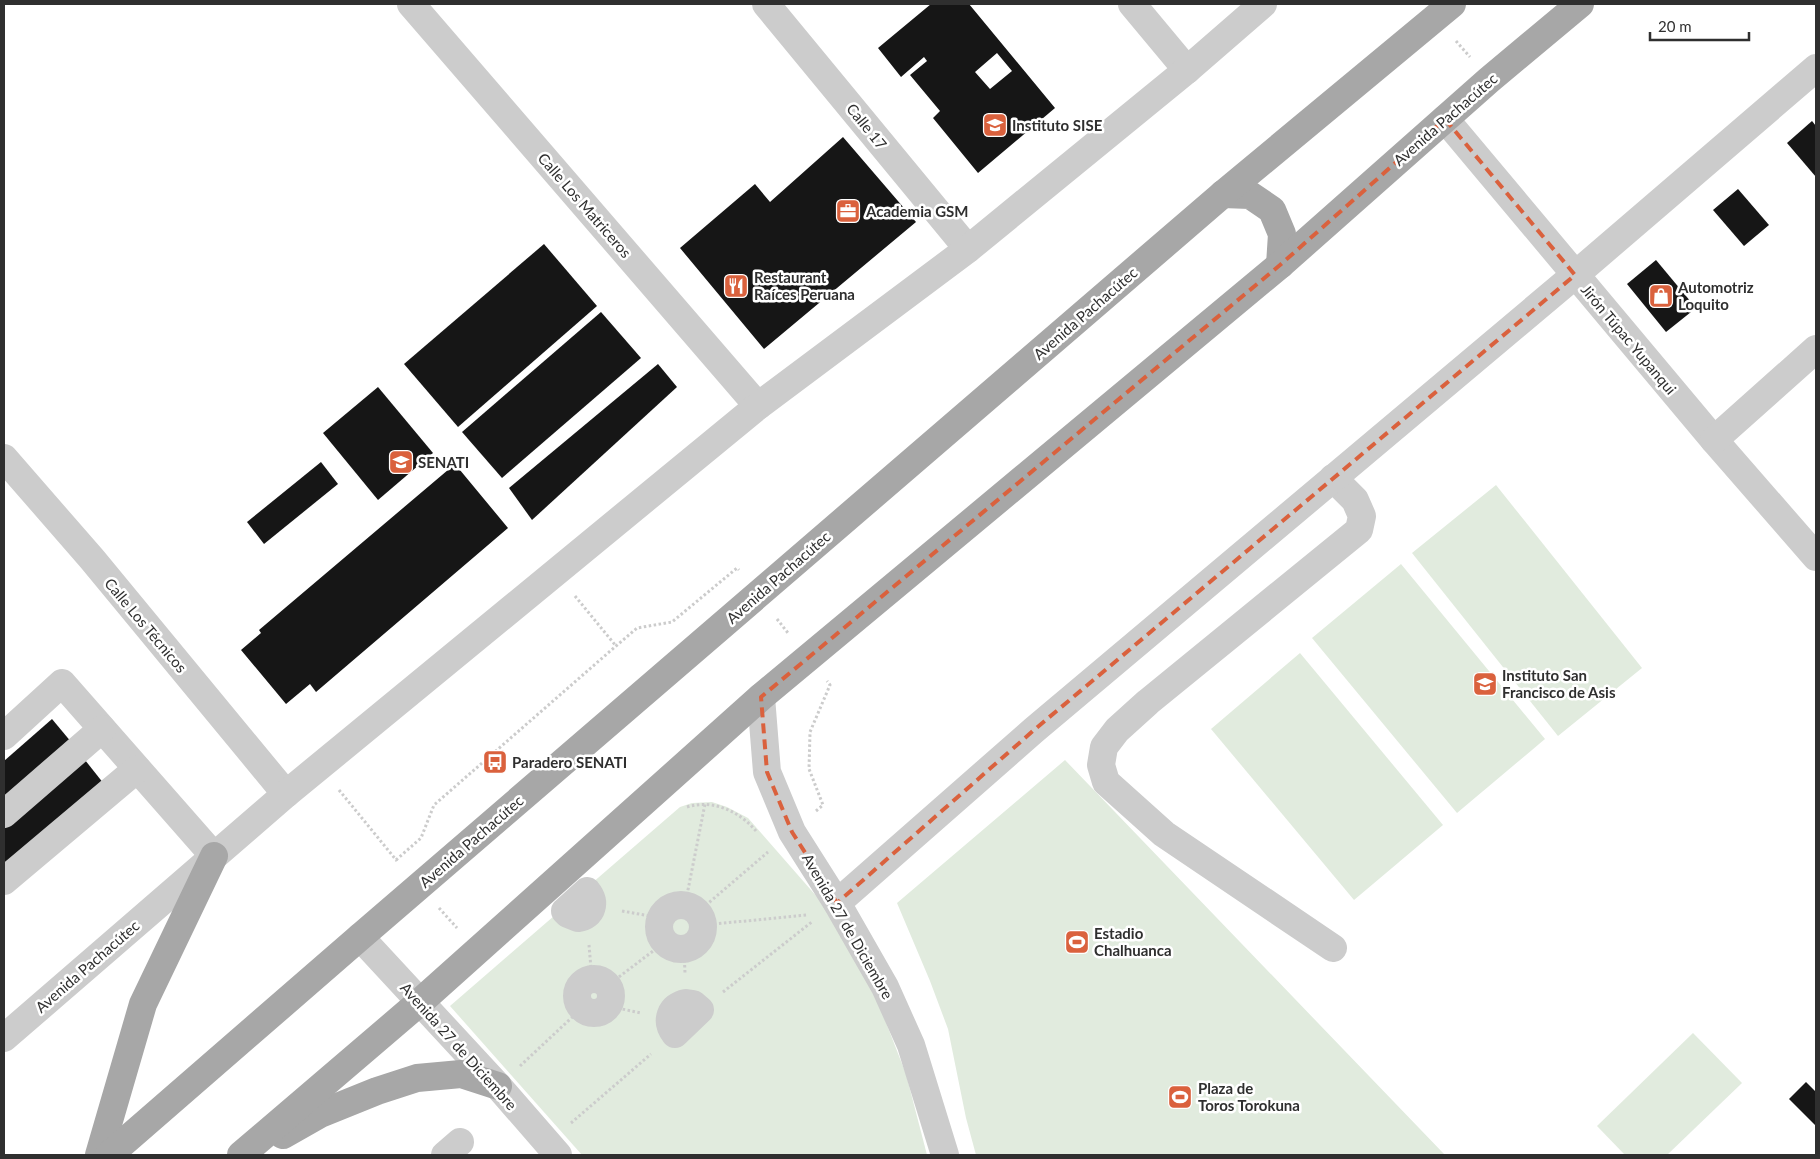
<svg xmlns="http://www.w3.org/2000/svg" width="1820" height="1159" font-family="Lato,sans-serif">
<rect width="100%" height="100%" fill="#fff"/>
<g fill="#e1ebde">
<polygon points="1496,485 1642,668 1558,736 1412,553"/>
<polygon points="1401,564 1545,739 1457,813 1312,638"/>
<polygon points="1300,653 1443,825 1354,900 1211,729"/>
<polygon points="1065,760 1445,1155 976,1155 966,1118 948,1029 930,981 897,903"/>
<polygon points="712,802 727,807 748,818 832,914 871,984 906,1074 927,1155 582,1155 450,1006 680,807 692,803"/>
<polygon points="1693,1033 1742,1083 1667,1155 1625,1155 1597,1126"/>
</g>
<g fill="#161616" fill-rule="evenodd">
<path d="M931,4H969L1055,108L978,173L933,118L940,111L910,75L927,61L924,57L901,77L878,48ZM997,53L1012,71L990,89L975,72Z"/>
<polygon points="1812,121 1816,126 1816,177 1787,143"/>
<polygon points="843,137 916,222 764,349 680,248 755,184 770,202"/>
<polygon points="1738,189 1769,225 1744,246 1713,210"/>
<polygon points="544,244 597,306 458,427 404,364"/>
<polygon points="1656,260 1696,308 1666,332 1627,284"/>
<polygon points="601,312 641,358 502,478 462,432"/>
<polygon points="658,364 677,387 532,520 509,488"/>
<polygon points="378,387 433,453 378,500 323,433"/>
<polygon points="321,462 338,484 264,544 247,522"/>
<polygon points="455,464 508,528 316,692 310,684 286,704 241,650 261,633 259,630"/>
<polygon points="52,719 72,743 4,802 4,761"/>
<polygon points="85,760 104,784 4,870 4,829"/>
<polygon points="1806,1082 1816,1092 1816,1126 1789,1099"/>
</g>
<g fill="none" stroke-linecap="round" stroke-linejoin="round">
<g stroke="#ccc" stroke-width="3" stroke-dasharray="2.5 2.5" stroke-linecap="butt">
<polyline points="1456,41 1470,57"/>
<polyline points="575,596 616,646"/>
<polyline points="777,619 788,633"/>
<polyline points="339,790 397,861"/>
<path d="M687,807C713,799 739,811 756,831"/>
<polyline points="816,811 823,805 809,769 810,732 830,685 827,681"/>
<polyline points="396,860 421,838 434,805 616,646 637,628 672,622 737,568 739,570"/>
<polyline points="685,905 705,804"/>
<polyline points="439,908 457,928"/>
<polyline points="622,911 661,918"/>
<polyline points="698,912 768,852"/>
<polyline points="704,925 807,915"/>
<polyline points="589,945 592,980"/>
<polyline points="684,950 685,973"/>
<polyline points="607,986 665,942"/>
<polyline points="723,992 813,921"/>
<polyline points="608,1006 641,1013"/>
<polyline points="520,1066 582,1008"/>
<polyline points="571,1123 651,1054"/>
</g>
<g stroke="#ccc" stroke-width="28">
<polyline points="411,4 758,406"/>
<polyline points="766,4 968,249"/>
<polyline points="1132,4 1187,70"/>
<polyline points="1445,119 1714,440 1816,557"/>
<polyline points="1714,440 1816,349"/>
<polyline points="4,458 92,559 286,794"/>
<polyline points="1333,478 1355,500 1362,516 1359,530 1148,702 1117,730 1104,747 1101,765 1106,782 1164,834 1333,948"/>
<polyline points="761,697 767,772 792,832 837,903 885,987 911,1045 945,1155"/>
<polyline points="4,736 62,683 214,856"/>
<polyline points="4,814 102,729"/>
<polyline points="4,881 137,769"/>
<path d="M587,891C596,902 593,916 578,918L568,914L565,911Z"/>
<polyline points="837,903 1034,730 1575,275 1816,68"/>
<circle cx="681" cy="927" r="22"/>
<polyline points="360,937 498,1086 558,1155"/>
<circle cx="594" cy="996" r="17"/>
<path d="M686,1003L693,1004L700,1010L675,1034C665,1021 670,1006 686,1003Z"/>
<polyline points="4,1038 286,794 758,406 968,249 1187,70 1263,4"/>
<polyline points="445,1155 460,1142"/>
</g>
<g stroke="#a7a7a7" stroke-width="28">
<polyline points="1223,194 1250,195 1272,210 1282,234 1280,265"/>
<polyline points="283,1135 320,1114 377,1091 417,1078 461,1074 498,1086"/>
<polyline points="99,1155 143,1004 214,856"/>
<polyline points="109,1155 360,937 1223,194 1452,4"/>
<polyline points="241,1155 420,1002 761,697 1280,265 1489,80 1580,4"/>
</g>
</g>
<path fill="none" stroke="#da613d" stroke-width="4" stroke-dasharray="10 6" stroke-linejoin="round" d="M1445,119L1575,275L1034,730L837,903L792,832L767,772L761,697L1280,265Z"/>
<defs>
<symbol id="university-square" viewBox="-11 -11 22 22"><rect x="-9" y="-9" width="18" height="18" rx="4" fill="#da613d" stroke="#fff"/><path d="M0-5L7-2L0 1L-7-2ZM-4 1L0 2.5L4 1V4Q0 6-4 4Z" fill="#fff"/></symbol>
<symbol id="office-square" viewBox="-11 -11 22 22"><rect x="-9" y="-9" width="18" height="18" rx="4" fill="#da613d" stroke="#fff"/><path d="M-6-3h4V-5.5h4V-3h4V5H-6ZM-1-4.5V-3h2v-1.5ZM-6 0V1H6V0Z" fill="#fff"/></symbol>
<symbol id="restaurant-square" viewBox="-11 -11 22 22"><rect x="-9" y="-9" width="18" height="18" rx="4" fill="#da613d" stroke="#fff"/><path d="M-5-6h1v4h1v-4h1v4h1v-4h1v5L-1.5 .5V6h-2V.5L-5-1ZM5-6V6H3V1.5H1.5Q1.5-4 5-6Z" fill="#fff"/></symbol>
<symbol id="shop-square" viewBox="-11 -11 22 22"><rect x="-9" y="-9" width="18" height="18" rx="4" fill="#da613d" stroke="#fff"/><path d="M-5-2.5h2.3a2.7 3.5 0 0 1 5.4 0H5L5.5 6h-11ZM-1.5-2.5h3a1.5 2.3 0 0 0-3 0Z" fill="#fff"/></symbol>
<symbol id="bus-square" viewBox="-11 -11 22 22"><rect x="-9" y="-9" width="18" height="18" rx="4" fill="#da613d" stroke="#fff"/><path d="M-5-6H5V4H4V6H2V4H-2V6H-4V4H-5ZM-3.5-4V0h7V-4ZM-3.5 1.2v1.5H-2V1.2ZM2 1.2v1.5H3.5V1.2Z" fill="#fff"/></symbol>
<symbol id="stadium-square" viewBox="-11 -11 22 22"><rect x="-9" y="-9" width="18" height="18" rx="4" fill="#da613d" stroke="#fff"/><path d="M0-5a6.5 5 0 1 0 0 10a6.5 5 0 1 0 0-10ZM-3.5-1.8h7v3.6h-7Z" fill="#fff"/></symbol>
</defs>
<g fill-rule="evenodd">
<use href="#university-square" x="981" y="111" width="28" height="28"/>
<use href="#office-square" x="834" y="197" width="28" height="28"/>
<use href="#restaurant-square" x="722" y="272" width="28" height="28"/>
<use href="#shop-square" x="1647" y="282" width="28" height="28"/>
<use href="#university-square" x="387" y="448" width="28" height="28"/>
<use href="#university-square" x="1471" y="670" width="28" height="28"/>
<use href="#bus-square" x="481" y="748" width="28" height="28"/>
<use href="#stadium-square" x="1063" y="928" width="28" height="28"/>
<use href="#stadium-square" x="1166" y="1083" width="28" height="28"/>
</g>
<g text-anchor="middle" dominant-baseline="central" stroke-width="5" stroke-linejoin="round" paint-order="stroke">
<g font-size="15" fill="#2f2f2f" stroke="#fff">
<text transform="translate(1445 119) rotate(-41)">Avenida Pachacútec</text>
<text transform="translate(867 126) rotate(51)">Calle 17</text>
<text transform="translate(585 205) rotate(49)">Calle Los Matriceros</text>
<text transform="translate(1085 313) rotate(-41)">Avenida Pachacútec</text>
<text transform="translate(1629 339) rotate(50)">Jirón Túpac Yupanqui</text>
<text transform="translate(778 577) rotate(-41)">Avenida Pachacútec</text>
<text transform="translate(146 625) rotate(50)">Calle Los Técnicos</text>
<text transform="translate(471 841) rotate(-41)">Avenida Pachacútec</text>
<text transform="translate(848 926) rotate(60)">Avenida 27 de Diciembre</text>
<text transform="translate(87 966) rotate(-41)">Avenida Pachacútec</text>
<text transform="translate(459 1046) rotate(48)">Avenida 27 de Diciembre</text>
</g>
<g font-size="15" font-weight="bold" fill="#2f2f2f" stroke="#fff" text-anchor="start">
<text x="1012" y="125">Instituto SISE</text>
<text x="866" y="211">Academia GSM</text>
<text x="754" y="277">Restaurant<tspan x="754" dy="17">Raíces Peruana</tspan></text>
<text x="1678" y="287">Automotriz<tspan x="1678" dy="17">Loquito</tspan></text>
<text x="418" y="462">SENATI</text>
<text x="1502" y="675">Instituto San<tspan x="1502" dy="17">Francisco de Asis</tspan></text>
<text x="512" y="762">Paradero SENATI</text>
<text x="1094" y="933">Estadio<tspan x="1094" dy="17">Chalhuanca</tspan></text>
<text x="1198" y="1088">Plaza de<tspan x="1198" dy="17">Toros Torokuna</tspan></text>
</g>
</g>
<rect width="1820" height="1159" fill="none" stroke="#2f2f2f" stroke-width="10"/>
<path d="M1650 32v8h99v-8" fill="none" stroke="#2f2f2f" stroke-width="2.5"/>
<text x="1658" y="32" font-size="15" fill="#2f2f2f" stroke="#ffffff" stroke-width="4" paint-order="stroke">20 m</text>
</svg>
